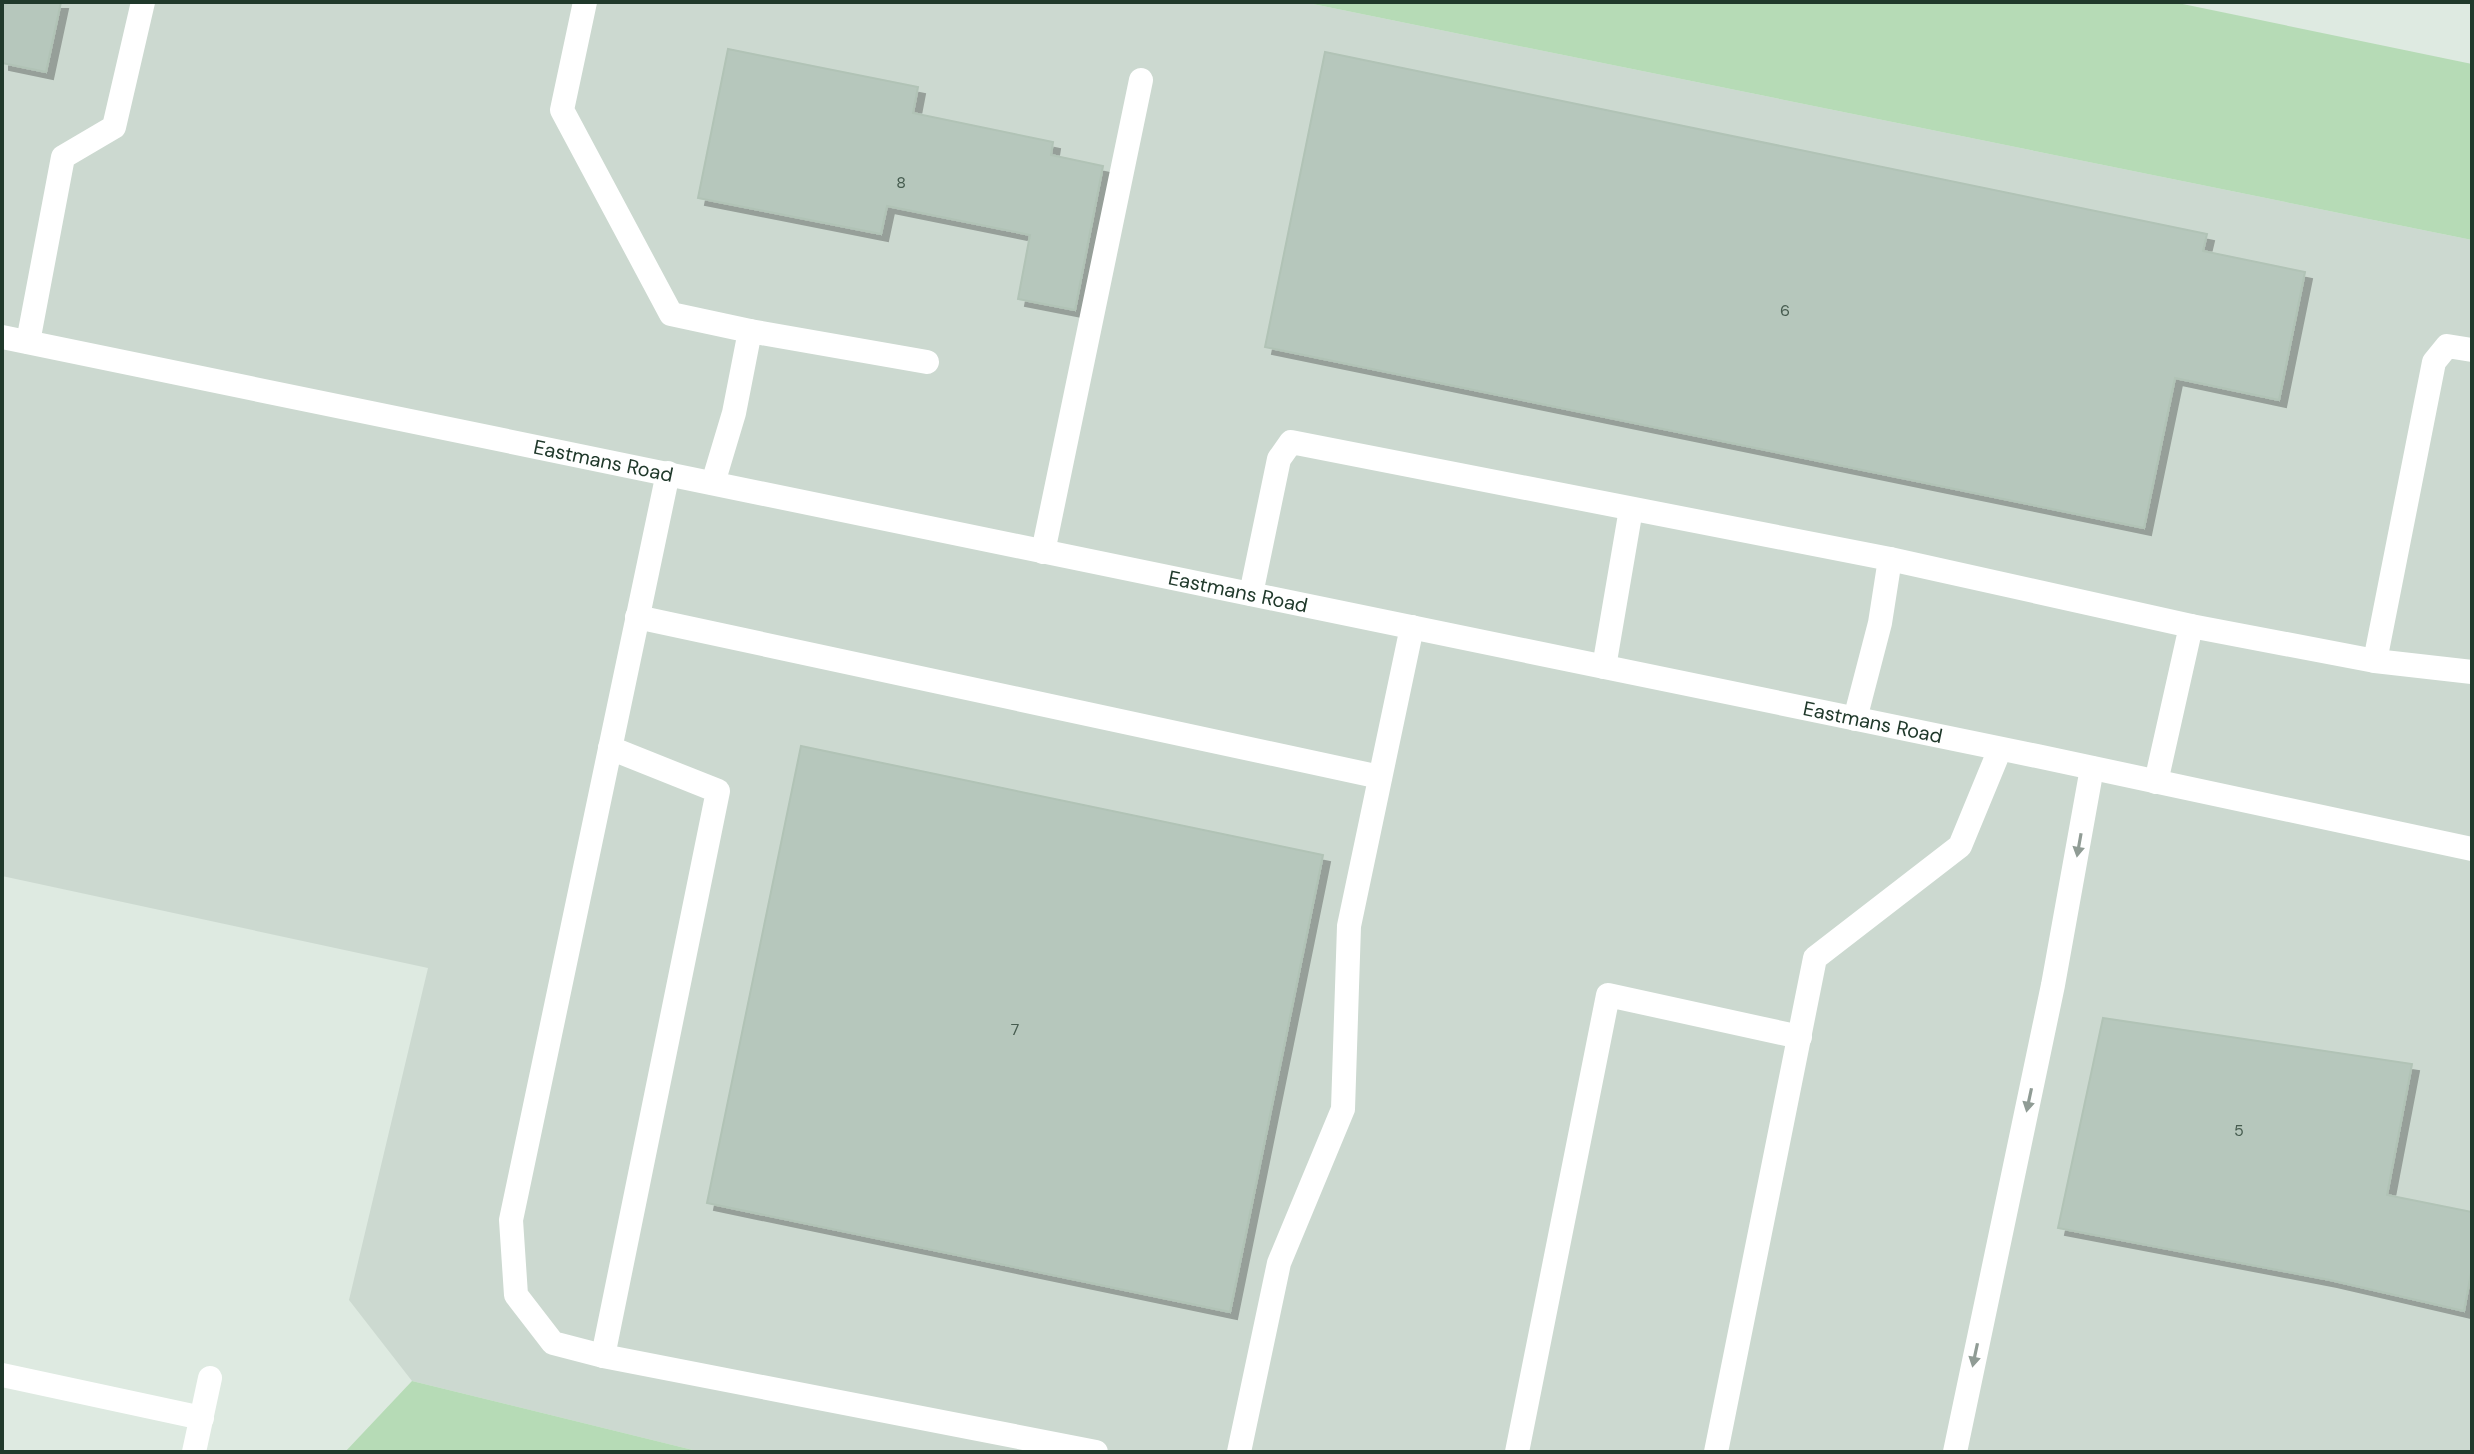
<svg xmlns="http://www.w3.org/2000/svg" width="2474" height="1454" font-family="'DM Sans',sans-serif">
<defs>
<filter id="shadow"><feDropShadow dx="7" dy="7" stdDeviation="0" flood-color="#0004"/></filter>
</defs>
<rect width="100%" height="100%" fill="#deeae1"/>
<polygon fill="#ccd9d0" points="2,2 1303,2 2472,240 2472,1452 701,1452 412,1381 349,1300 428,968 2,876"/>
<g fill="#b6dbb6">
<polygon points="1303,2 2173,2 2472,64 2472,240"/>
<polygon points="412,1381 701,1452 345,1452"/>
</g>
<g fill="#b6c7bc" stroke="#b1c3b6" stroke-width="2" filter="url(#shadow)">
<polygon points="2,2 61,2 46,72 2,63"/>
<polygon points="728,49 918,87 913,113 1053,142 1051,155 1103,166 1075,310 1018,299 1030,235 887,206 881,234 698,198"/>
<polygon points="1325,52 2207,234 2203,251 2305,272 2279,400 2175,378 2144,528 1265,347"/>
<polygon points="801,746 1323,855 1230,1312 707,1203"/>
<polygon points="2103,1018 2412,1064 2387,1195 2472,1212 2472,1268 2464,1311 2330,1280 2058,1228"/>
</g>
<g fill="none" stroke-linecap="round" stroke-linejoin="round">
<g stroke="#fff" stroke-width="24">
<polyline points="585,2 562,110 671,314 750,331"/>
<path id="s1" d="M2,337L2037,756L2472,849"/>
<polyline points="28,342 63,157 114,127 143,2"/>
<polyline points="668,473 511,1220 516,1295 553,1343 603,1356 1096,1452"/>
<polyline points="713,483 734,413 750,331 927,362"/>
<polyline points="1043,552 1141,80"/>
<polyline points="1251,594 1279,459 1291,442 1890,559 2191,626 2156,782"/>
<polyline points="637,617 1380,777"/>
<polyline points="2191,626 2375,661 2472,672"/>
<polyline points="2375,661 2434,362 2447,346 2472,350"/>
<polyline points="1604,667 1631,509"/>
<polyline points="1855,719 1880,623 1890,559"/>
<polyline points="603,1356 718,791 610,748"/>
<polyline points="2,1375 202,1418"/>
<polyline points="194,1452 210,1378"/>
<polyline points="1239,1452 1279,1263 1343,1109 1349,926 1412,627"/>
<polyline points="1517,1452 1608,995 1800,1037"/>
<polyline points="1716,1452 1815,958 1960,846 2000,749"/>
<polyline points="1955,1452 2053,985 2092,768"/>
</g>
</g>
<defs><path id="oneway-solid" d="M-6-.8H1V-3.2L6.5 0L1 3.2V.8H-6Z" transform="scale(2)"/></defs>
<g fill="#909c95">
<use href="#oneway-solid" transform="translate(2079 845) rotate(100)"/>
<use href="#oneway-solid" transform="translate(2029 1100) rotate(102)"/>
<use href="#oneway-solid" transform="translate(1975 1355) rotate(102)"/>
</g>
<g text-anchor="middle" dominant-baseline="central" stroke-width="7" stroke-linejoin="round" paint-order="stroke">
<g font-size="16" fill="#465c4f">
<text x="901" y="182">8</text>
<text x="1785" y="310">6</text>
<text x="1015" y="1029">7</text>
<text x="2239" y="1130">5</text>
</g>
<g font-size="20" fill="#20392b" stroke="#eef6f0">
<text stroke="none"><textPath href="#s1" startOffset="614">Eastmans Road</textPath></text>
<text stroke="none"><textPath href="#s1" startOffset="1262">Eastmans Road</textPath></text>
<text stroke="none"><textPath href="#s1" startOffset="1910">Eastmans Road</textPath></text>
</g>
</g>
<rect width="2474" height="1454" fill="none" stroke="#20392b" stroke-width="8"/>
</svg>
